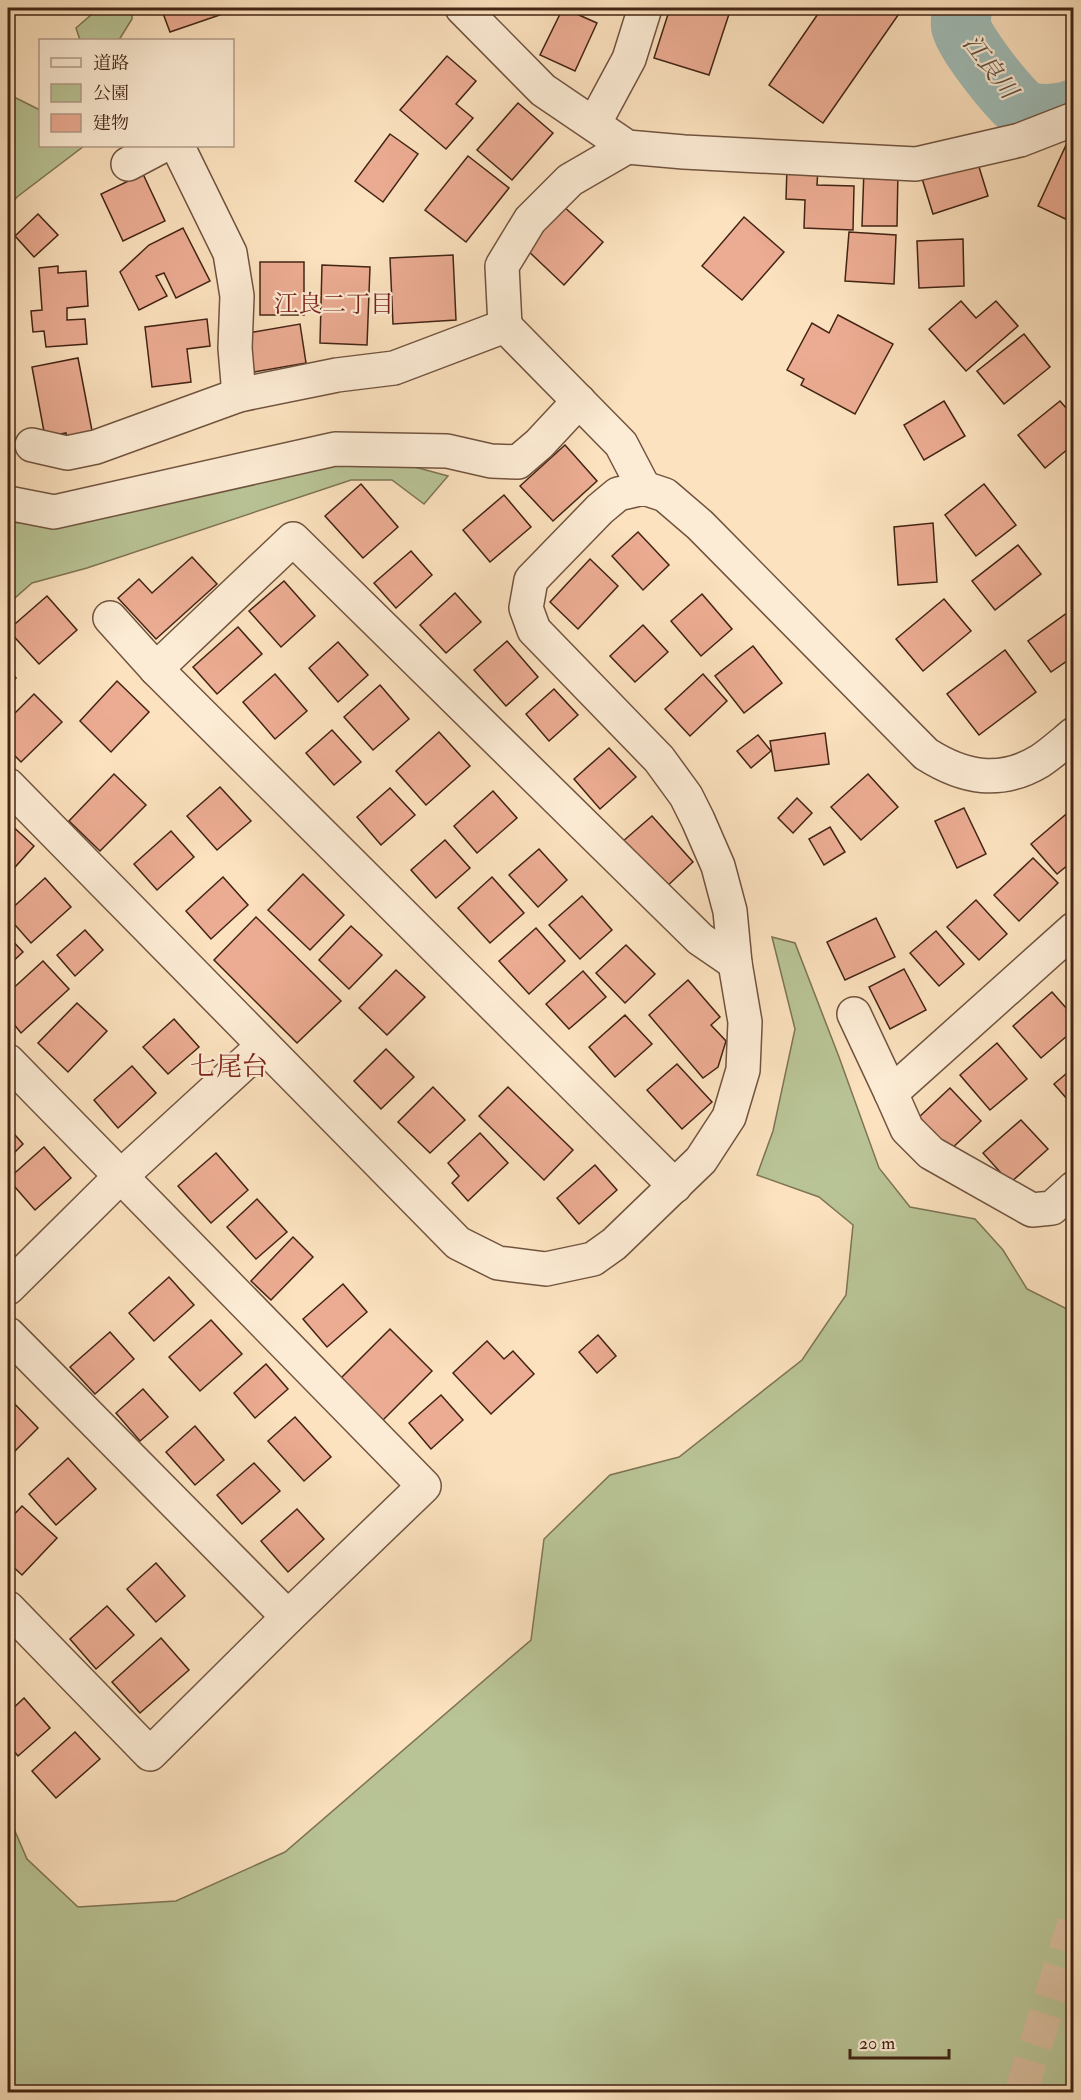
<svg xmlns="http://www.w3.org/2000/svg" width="1081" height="2100" font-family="'IM FELL Double Pica','Noto Serif JP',serif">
<rect width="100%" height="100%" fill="#fce2bf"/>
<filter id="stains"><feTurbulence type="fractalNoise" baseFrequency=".00333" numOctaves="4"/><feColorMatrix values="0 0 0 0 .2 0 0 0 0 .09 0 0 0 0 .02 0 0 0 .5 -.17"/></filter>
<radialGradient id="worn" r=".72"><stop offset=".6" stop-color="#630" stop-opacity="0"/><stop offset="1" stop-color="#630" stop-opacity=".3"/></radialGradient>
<g fill="#b9c496" stroke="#7e7455" stroke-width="1.5">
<polygon points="99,8 132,8 132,19 119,40 80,40 76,28"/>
<polygon points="8,94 40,110 40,146 84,146 17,197 8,208"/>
<polygon points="342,463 411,466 448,476 424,504 392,480 351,480 87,568 32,583 8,604 8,522 66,526"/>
<polygon points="772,937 795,943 839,1057 879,1168 910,1207 975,1219 1003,1250 1027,1289 1073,1312 1073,2092 8,2092 8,1815 27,1859 78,1907 176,1901 285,1852 531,1640 544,1539 610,1475 679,1457 802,1360 846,1295 853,1225 819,1197 757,1175 773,1131 795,1029"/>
</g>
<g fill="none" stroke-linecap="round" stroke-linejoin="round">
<path stroke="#a0bdb8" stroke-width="60" d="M962,8C962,13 960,21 961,26C963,41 1010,101 1023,109C1035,117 1061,114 1074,109"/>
</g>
<g fill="#ecac93" stroke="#432414" stroke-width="1.5">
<polygon points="161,8 240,8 170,32"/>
<polygon points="563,8 597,23 575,71 540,55"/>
<polygon points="670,8 731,8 709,75 654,58"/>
<polygon points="822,8 903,8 823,123 769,85"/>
<polygon points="447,56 476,81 456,104 473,118 446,149 400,110"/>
<polygon points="518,103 553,133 512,180 477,150"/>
<polygon points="390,134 418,154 383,202 355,181"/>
<polygon points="1067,143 1074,146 1074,223 1038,206"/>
<polygon points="975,154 988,196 933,214 920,172"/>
<polygon points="468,156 509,188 466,242 425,210"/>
<polygon points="787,167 818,168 817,185 854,186 853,230 804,228 805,200 786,199"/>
<polygon points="864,169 898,170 897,226 862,226"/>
<polygon points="143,174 165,221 123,241 101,194"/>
<polygon points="562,205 603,242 564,285 524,247"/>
<polygon points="38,214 58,235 34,257 15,236"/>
<polygon points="744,217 784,252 742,300 702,266"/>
<polygon points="183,228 210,281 176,298 164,273 156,276 167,296 139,310 120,272 149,245"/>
<polygon points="849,232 896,235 894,284 845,281"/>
<polygon points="963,239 964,286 919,288 917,241"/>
<polygon points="453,255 456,320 393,324 390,258"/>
<rect x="260" y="262" width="44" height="53"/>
<polygon points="322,265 370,267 367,345 320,343"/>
<polygon points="58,266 58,273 86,271 88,306 67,308 67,320 85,319 87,344 46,347 44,331 33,332 31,311 42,310 39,268"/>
<polygon points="11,292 14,331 8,332 8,293"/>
<polygon points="961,301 976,318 996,301 1018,326 966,371 929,329"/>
<polygon points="838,315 893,344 855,414 801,385 804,379 787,370 812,323 829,333"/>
<polygon points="207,319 210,346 187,349 191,382 152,387 145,327"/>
<polygon points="300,324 306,363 254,372 248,333"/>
<polygon points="1024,334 1050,367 1004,404 977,371"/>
<polygon points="78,358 94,441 68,446 66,433 45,437 32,367"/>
<polygon points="944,401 965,436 924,460 904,425"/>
<polygon points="1060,401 1074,417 1074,444 1045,468 1018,435"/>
<polygon points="565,445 597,481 553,521 520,486"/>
<polygon points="361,484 398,527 363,558 325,516"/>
<polygon points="984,484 1016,525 976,556 945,515"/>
<polygon points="504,495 531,527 490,562 463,530"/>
<polygon points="933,523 937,582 898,585 894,527"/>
<polygon points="638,532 669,565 643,590 612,556"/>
<polygon points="1018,545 1041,574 995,610 972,581"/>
<polygon points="411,551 432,575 396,608 374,583"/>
<polygon points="192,557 217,584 156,639 118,598 139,579 152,593"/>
<polygon points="590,559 618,586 578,629 550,602"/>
<polygon points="284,581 315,616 281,647 249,611"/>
<polygon points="455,593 481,622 446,653 420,625"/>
<polygon points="702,594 732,629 701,656 671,621"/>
<polygon points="47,596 77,630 39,664 8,630"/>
<polygon points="944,599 971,631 923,671 896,639"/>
<polygon points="1074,608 1074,656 1051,672 1028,641"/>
<polygon points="643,625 668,652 635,682 610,656"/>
<polygon points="238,627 262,654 217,694 193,667"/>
<polygon points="507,641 538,677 506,706 474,670"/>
<polygon points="338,642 368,675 338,702 309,668"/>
<polygon points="753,646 782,683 744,713 715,676"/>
<polygon points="1005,650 1036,692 979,735 947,694"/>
<polygon points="8,668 16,678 8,686"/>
<polygon points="275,674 307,711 275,739 243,702"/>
<polygon points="703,674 727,701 690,736 665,709"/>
<polygon points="117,681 149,712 111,752 80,721"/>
<polygon points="380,685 409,719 373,750 344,717"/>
<polygon points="554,689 578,715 549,741 526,714"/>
<polygon points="34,694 62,722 21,762 8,749 8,720"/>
<polygon points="332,730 361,762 334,785 306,753"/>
<polygon points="439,732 470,766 426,805 396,771"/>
<polygon points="825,733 829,764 775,771 770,741"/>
<polygon points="758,735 771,751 751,768 737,751"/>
<polygon points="609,748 636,777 600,809 574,779"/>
<polygon points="114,774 146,805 100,851 69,821"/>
<polygon points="868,774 898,807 861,840 831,807"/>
<polygon points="220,787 251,821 217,850 187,816"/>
<polygon points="390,788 415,815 381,845 357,817"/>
<polygon points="493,791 517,818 477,853 454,826"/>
<polygon points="797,798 812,813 793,833 778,818"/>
<polygon points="964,808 986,854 957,868 935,821"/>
<polygon points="1071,810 1074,813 1074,860 1057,874 1031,844"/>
<polygon points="652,816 693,862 664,889 622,842"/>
<polygon points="8,822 34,846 8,875"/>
<polygon points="830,827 845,852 824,865 809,839"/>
<polygon points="171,831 194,857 157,890 134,864"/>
<polygon points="445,840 470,868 436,898 411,870"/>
<polygon points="539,849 567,880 538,907 509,875"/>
<polygon points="1033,858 1058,883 1019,921 994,895"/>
<polygon points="303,874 344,915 310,950 268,910"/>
<polygon points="223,877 248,905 211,939 186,911"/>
<polygon points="492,877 524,913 490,943 458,908"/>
<polygon points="45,878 71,907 31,943 8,917 8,912"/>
<polygon points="582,896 612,930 580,959 549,925"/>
<polygon points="976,900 1007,934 979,960 947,927"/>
<polygon points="256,917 341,1001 297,1043 214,960"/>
<polygon points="876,918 895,957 845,980 827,942"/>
<polygon points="351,926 382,955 349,989 319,960"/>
<polygon points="536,928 565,961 529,994 499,961"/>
<polygon points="85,930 103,950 75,976 57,955"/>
<polygon points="936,931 964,964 939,986 910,953"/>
<polygon points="8,936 23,952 8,966"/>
<polygon points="626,945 655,974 625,1003 596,973"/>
<polygon points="43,961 69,989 21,1033 8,1017 8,993"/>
<polygon points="904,969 926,1010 890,1029 869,987"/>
<polygon points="396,970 425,997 387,1035 359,1008"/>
<polygon points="583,971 606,997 569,1029 546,1004"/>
<polygon points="688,980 720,1017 711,1025 726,1041 718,1067 703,1078 649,1015"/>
<polygon points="1052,992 1074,1017 1074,1030 1041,1058 1013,1026"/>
<polygon points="77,1003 107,1031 68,1072 38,1043"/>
<polygon points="625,1015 652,1044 615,1077 589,1047"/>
<polygon points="174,1019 199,1047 168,1074 143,1047"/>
<polygon points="997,1043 1027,1079 990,1110 960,1075"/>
<polygon points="386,1049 414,1077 381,1109 354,1081"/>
<polygon points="677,1064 712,1102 682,1129 647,1090"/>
<polygon points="132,1066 156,1093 118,1128 94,1100"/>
<polygon points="1074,1067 1074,1107 1054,1084"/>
<polygon points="433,1087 465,1120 430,1153 398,1122"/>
<polygon points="508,1087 573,1150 544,1180 479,1116"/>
<polygon points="950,1088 981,1121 949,1151 918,1118"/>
<polygon points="1021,1120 1048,1149 1010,1183 983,1153"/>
<polygon points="8,1127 23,1144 8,1159"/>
<polygon points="480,1133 508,1163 468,1201 452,1183 459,1176 448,1163"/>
<polygon points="44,1147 71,1178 35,1210 8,1179"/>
<polygon points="216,1153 248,1190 211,1223 178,1186"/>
<polygon points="595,1165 617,1190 579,1224 557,1198"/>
<polygon points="257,1199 287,1232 256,1259 227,1227"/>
<polygon points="293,1237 313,1257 271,1300 251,1281"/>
<polygon points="169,1277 194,1305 154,1341 129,1313"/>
<polygon points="343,1284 367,1312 327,1347 303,1319"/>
<polygon points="211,1320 242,1354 200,1391 169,1357"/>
<polygon points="390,1329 432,1371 383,1420 341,1378"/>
<polygon points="110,1332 134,1359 95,1394 70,1367"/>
<polygon points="598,1335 616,1356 597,1373 579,1352"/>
<polygon points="487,1341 504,1359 513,1351 534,1374 491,1414 453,1373"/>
<polygon points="266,1364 288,1389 255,1418 234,1393"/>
<polygon points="143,1389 168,1417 140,1441 116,1413"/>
<polygon points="441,1395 463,1420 431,1449 409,1423"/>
<polygon points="8,1397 38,1428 8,1458"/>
<polygon points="295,1417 331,1457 304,1481 268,1441"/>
<polygon points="195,1426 224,1460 195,1485 166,1452"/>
<polygon points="68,1458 96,1489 56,1525 29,1494"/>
<polygon points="254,1463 280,1491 242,1524 217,1495"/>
<polygon points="22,1506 57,1538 22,1575 8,1562 8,1521"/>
<polygon points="297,1509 324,1539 288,1572 261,1541"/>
<polygon points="156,1563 185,1596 156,1622 127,1589"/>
<polygon points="107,1606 134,1635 96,1669 70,1639"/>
<polygon points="161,1638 189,1670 140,1713 112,1682"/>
<polygon points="24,1698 50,1728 18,1756 8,1744 8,1713"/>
<polygon points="75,1732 100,1759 56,1798 32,1771"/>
</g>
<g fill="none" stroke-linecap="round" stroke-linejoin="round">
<polyline stroke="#d7bc9d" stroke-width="33" stroke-dasharray="33 16" stroke-linecap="butt" points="1021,2092 1074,1923"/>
<defs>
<g id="minor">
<polyline points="462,8 543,90 627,147 684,152 916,164 1020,140 1074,119"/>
<polyline points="594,124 629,59 645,8"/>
<polyline points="171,146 179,149 230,253 237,296 235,348 239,395"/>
<polyline points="128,164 162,146"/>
<polyline points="505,326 621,444 644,488"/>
<polyline points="32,445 67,453 96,447 239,395 337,375 394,368 505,326 502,266 530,220 570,180 627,147"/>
<polyline points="8,503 54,512 335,449 447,451 491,461 518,462 539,444 579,401"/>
<polyline points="110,618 156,669 675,1186"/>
<polyline points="156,669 293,539 700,939 735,963"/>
<path d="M8,785L458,1243L498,1263L546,1269L593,1259L614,1244L701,1160L729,1117L743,1070L745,1022L735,963L730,911L718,866L698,820L686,796L659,759L534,630L526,608L531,580L600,509L618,494L644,488L665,495L700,525L926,754C964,778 1000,785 1040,761C1052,753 1063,743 1074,734"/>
<polyline points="854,1014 891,1093 1074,929"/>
<polyline points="8,1061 424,1486 288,1617 150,1754 8,1608"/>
<polyline points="891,1093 907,1129 931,1153 1032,1210 1052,1208 1074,1188"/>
<polyline points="8,1288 120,1177 263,1046"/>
<polyline points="8,1334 288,1617"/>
</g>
</defs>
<use href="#minor" stroke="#71543f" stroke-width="36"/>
<use href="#minor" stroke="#fdecd5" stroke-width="33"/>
</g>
<g text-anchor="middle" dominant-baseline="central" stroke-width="4.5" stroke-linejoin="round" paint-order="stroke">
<g font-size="24" font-style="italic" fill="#5f5245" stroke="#fdecd5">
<text transform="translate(990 67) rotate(53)">江良川</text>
</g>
<g font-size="24" fill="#7a1f14" stroke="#fdecd5">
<text x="334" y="304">江良二丁目</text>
</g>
<g font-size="26" fill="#7a1f14" stroke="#fdecd5">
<text x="229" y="1067">七尾台</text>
</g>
</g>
<rect width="1081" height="2100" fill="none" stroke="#fce2bf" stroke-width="30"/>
<rect x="9" y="9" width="1063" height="2082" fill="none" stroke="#432414" stroke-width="3"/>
<rect x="15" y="15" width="1051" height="2070" fill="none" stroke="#432414" stroke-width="1.5"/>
<rect x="39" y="39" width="195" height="108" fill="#fdecd5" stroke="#b39c88" stroke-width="1.5"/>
<rect x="51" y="58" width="30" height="9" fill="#fdecd5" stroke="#b39c88" stroke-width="1.5"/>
<text x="93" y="69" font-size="18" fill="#432414">道路</text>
<rect x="51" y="84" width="30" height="18" fill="#b9c496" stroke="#b39c88" stroke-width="1.5"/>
<text x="93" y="99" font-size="18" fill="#432414">公園</text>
<rect x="51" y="114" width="30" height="18" fill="#ecac93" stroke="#b39c88" stroke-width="1.5"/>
<text x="93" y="129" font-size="18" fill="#432414">建物</text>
<path d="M850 2049v9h99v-9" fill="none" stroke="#432414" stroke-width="3"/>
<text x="859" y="2049" font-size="18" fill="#432414" stroke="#fdecd5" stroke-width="4.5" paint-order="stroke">20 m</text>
<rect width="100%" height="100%" filter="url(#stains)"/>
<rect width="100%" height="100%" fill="url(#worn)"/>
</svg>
